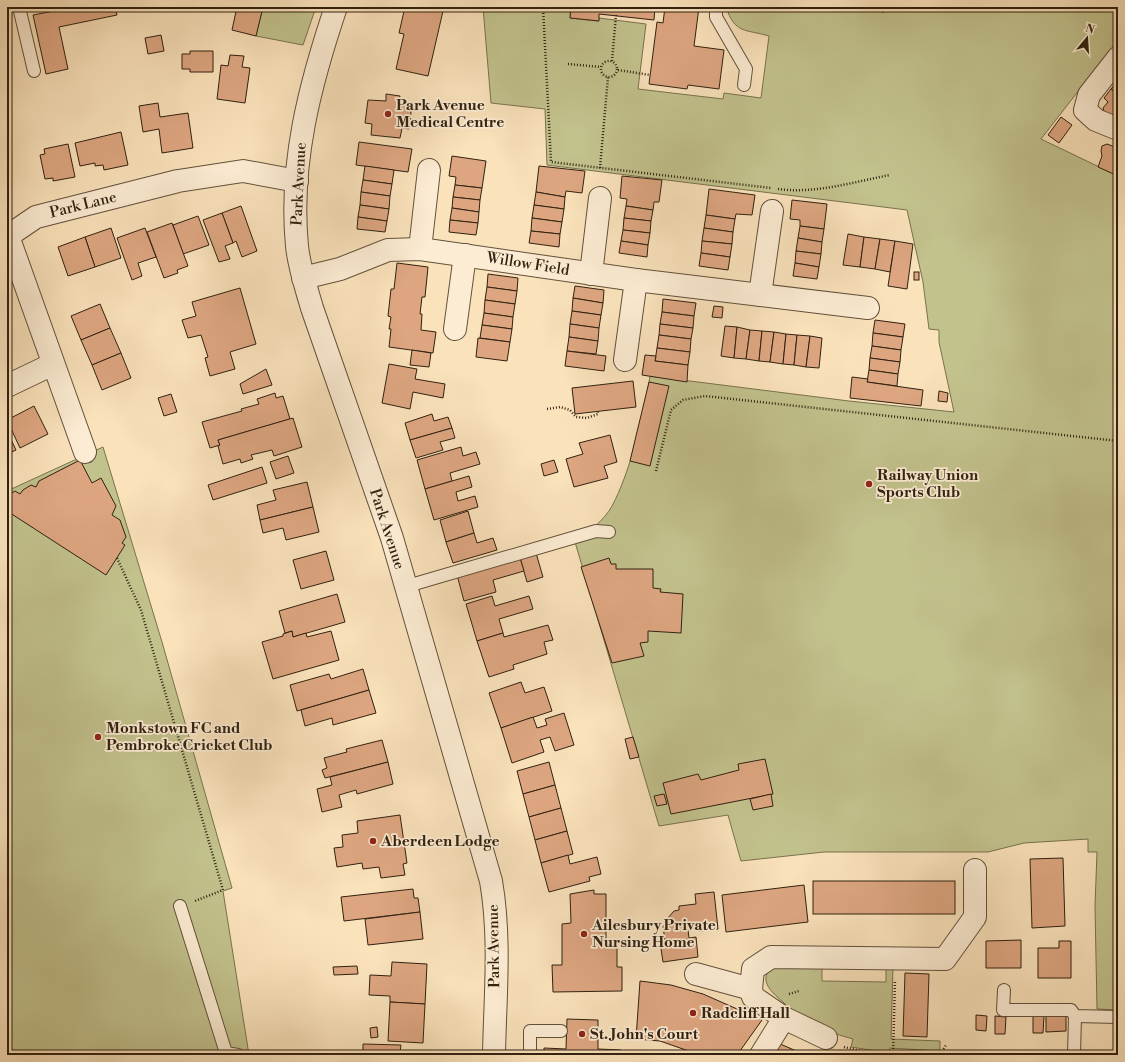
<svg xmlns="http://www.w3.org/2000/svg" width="1125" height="1062" font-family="'Libre Bodoni',serif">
<rect width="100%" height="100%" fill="#fae2bb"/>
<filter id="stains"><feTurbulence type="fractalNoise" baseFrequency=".005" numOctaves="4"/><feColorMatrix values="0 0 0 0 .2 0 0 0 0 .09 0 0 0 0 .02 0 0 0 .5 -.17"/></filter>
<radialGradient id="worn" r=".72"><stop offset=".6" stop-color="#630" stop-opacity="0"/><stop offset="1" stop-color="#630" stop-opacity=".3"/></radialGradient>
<g fill="#c2c28d" stroke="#79724e">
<polygon points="263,7 316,7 303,45 256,36"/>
<path d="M483,7H571L570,18L598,21L599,18L646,24L638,89L723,99L724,93L761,98L769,36C745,29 735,34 726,7H875L883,13L887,7H1118V40L1041,139L1118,176V1010L1097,1009L1095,906L1097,852H1088V839L1024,843L988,852H824L741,861L728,815L659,826L575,542C588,532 604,521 612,506C630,473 644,414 650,376L849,401L954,412L939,342V330L929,329L923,282L907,210L547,165L545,109L491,103Z"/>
<polygon points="103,447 162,642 232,888 223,891 249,1055 7,1055 7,491"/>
<path d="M775,963L822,965V981L886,982V966H893L891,1039L940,1041V1051L890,1048V1053L851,1047L853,1039C836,1034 814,1028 799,1017C793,1012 788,1007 783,1002C769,990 757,979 775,963Z"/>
</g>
<g fill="#dda681" stroke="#302110">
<polygon points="54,7 115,7 117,15 59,27 68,69 46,74 33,15 54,11"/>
<polygon points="211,7 231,7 230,11"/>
<polygon points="237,7 263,7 256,36 232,30"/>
<polygon points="405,7 425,7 443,11 428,76 396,69 404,34 399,33"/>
<polygon points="571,7 655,7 654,20 599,14 599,21 570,18"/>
<polygon points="665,7 699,7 694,46 724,50 719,89 688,85 687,89 649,84 657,22 663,23"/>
<polygon points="161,35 164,51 148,54 145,38"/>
<polygon points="190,51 213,51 213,72 190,72 190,69 182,69 182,54 190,54"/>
<polygon points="230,55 244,56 242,67 250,68 245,103 217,99 221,65 228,66"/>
<polygon points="1118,80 1118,94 1111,89"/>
<polygon points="1111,89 1118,94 1118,115 1116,117 1105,114 1103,108 1108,102 1104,98"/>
<polygon points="386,94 400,96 399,103 412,104 409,129 402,128 400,138 371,135 372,124 365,123 368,100 386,101"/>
<polygon points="158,103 160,117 188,113 193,148 162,153 159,129 143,132 139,106"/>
<polygon points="1061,117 1072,125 1059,143 1048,135"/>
<polygon points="121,132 128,165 104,170 103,165 95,166 95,163 80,166 75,143"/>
<polygon points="359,142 412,149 408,172 356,165"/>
<polygon points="1116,143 1118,143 1118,176 1098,167 1102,156 1101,151 1102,146 1107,144 1115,147"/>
<polygon points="68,144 75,177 53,181 53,178 45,179 40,155 45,154 44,149"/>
<polygon points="452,156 486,161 482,188 455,185 456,177 449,176"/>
<polygon points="365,166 394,170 392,184 363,180"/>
<polygon points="539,166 585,171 582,193 566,191 565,197 536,192"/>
<polygon points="622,176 662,180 659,202 654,202 653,210 626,206 627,199 620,198"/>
<polygon points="363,180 392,184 390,196 361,192"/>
<polygon points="455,185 482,188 480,200 453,197"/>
<polygon points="709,189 755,195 752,215 736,214 735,219 706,215"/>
<polygon points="361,192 390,196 389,209 360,205"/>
<polygon points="536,192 565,197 564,209 534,205"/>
<polygon points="453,197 480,200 479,212 452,208"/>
<polygon points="792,200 827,204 824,229 800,226 800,220 790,219"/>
<polygon points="360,205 389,209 387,221 358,217"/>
<polygon points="534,205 564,209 562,222 532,218"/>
<polygon points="241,206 257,251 242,257 236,241 233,243 222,213"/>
<polygon points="626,206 653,210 651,221 624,218"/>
<polygon points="452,208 479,212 478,223 450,220"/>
<polygon points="222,213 233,243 225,246 230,259 219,262 203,220"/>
<polygon points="706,215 735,219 733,232 704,228"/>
<polygon points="198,216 209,245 183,254 173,225"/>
<polygon points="358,217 387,221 385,232 357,229"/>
<polygon points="532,218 562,222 560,234 531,231"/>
<polygon points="624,218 651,221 650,233 623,230"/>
<polygon points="450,220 478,223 476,235 449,232"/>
<polygon points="172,223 188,266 177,270 178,273 164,278 147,232"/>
<polygon points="800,226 824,229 822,242 798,238"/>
<polygon points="111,228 121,258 95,267 85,237"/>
<polygon points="145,228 156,257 138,263 142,276 132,280 117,238"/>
<polygon points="704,228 733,232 732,244 702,241"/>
<polygon points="623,230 650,233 648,245 621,241"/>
<polygon points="531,231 560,234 559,247 529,243"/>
<polygon points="848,234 864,237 860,267 843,265"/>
<polygon points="85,237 95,267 68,276 58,247"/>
<polygon points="864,237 880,239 875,269 860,267"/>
<polygon points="798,238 822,242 821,254 796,251"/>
<polygon points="880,239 895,241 890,272 875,269"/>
<polygon points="621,241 648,245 647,257 619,253"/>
<polygon points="702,241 732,244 730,257 701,253"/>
<polygon points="895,241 913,244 907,289 888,286"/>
<polygon points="796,251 821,254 819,267 795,263"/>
<polygon points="701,253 730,257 728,270 699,266"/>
<polygon points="397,263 428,267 425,297 422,297 420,314 422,314 421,330 436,332 433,353 389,347 391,329 389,329 391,317 388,316 391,289 394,289"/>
<polygon points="795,263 819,267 817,279 793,276"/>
<rect x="914" y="272" width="5" height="8"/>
<polygon points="488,274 518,278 517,291 487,287"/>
<polygon points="575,286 604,290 603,303 573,298"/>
<polygon points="487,287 517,291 515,304 485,300"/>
<polygon points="240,288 256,344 230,352 235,369 210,376 205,358 208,357 201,335 188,338 182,320 196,316 192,302"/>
<polygon points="573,298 603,303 601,315 572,311"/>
<polygon points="663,299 696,303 694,316 662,312"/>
<polygon points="485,300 515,304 513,317 484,313"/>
<polygon points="100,304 110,328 81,340 71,316"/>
<polygon points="714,306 723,307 722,318 712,317"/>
<polygon points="572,311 601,315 599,328 570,324"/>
<polygon points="662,312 694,316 693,328 660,324"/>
<polygon points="484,313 513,317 512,329 482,325"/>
<polygon points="875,320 905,324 903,337 873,333"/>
<polygon points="570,324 599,328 598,341 569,337"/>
<polygon points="660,324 693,328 691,339 659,335"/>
<polygon points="482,325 512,329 510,342 480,338"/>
<polygon points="725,326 737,327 734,358 721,356"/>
<polygon points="737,327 750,330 746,359 734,358"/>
<polygon points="110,328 121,353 92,365 81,340"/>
<polygon points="750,330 762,331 759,361 746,359"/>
<polygon points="762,331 774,332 770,362 759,361"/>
<polygon points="774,332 786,334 783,364 770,362"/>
<polygon points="873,333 903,337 901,350 872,346"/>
<polygon points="786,334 797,335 794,365 783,364"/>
<polygon points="659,335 691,339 690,352 657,348"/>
<polygon points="797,335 810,336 806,367 794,365"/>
<polygon points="810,336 822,338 819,368 806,367"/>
<polygon points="569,337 598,341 596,354 567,351"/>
<polygon points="478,338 510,342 507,361 476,357"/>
<polygon points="872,346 901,350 900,362 870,358"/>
<polygon points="657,348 690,352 688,365 655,361"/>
<polygon points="412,350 431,353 429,367 410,365"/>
<polygon points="567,351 606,356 604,371 565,366"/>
<polygon points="121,353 131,378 102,390 92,365"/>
<polygon points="645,355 656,356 655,361 688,365 687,382 642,375"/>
<polygon points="870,358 900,362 898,374 869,370"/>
<polygon points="389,364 417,369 415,379 445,384 443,398 413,392 410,409 382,403"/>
<polygon points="266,369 272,385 243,394 240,384"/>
<polygon points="869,370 898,374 897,386 867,382"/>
<polygon points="852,377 868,379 867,382 923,390 921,406 850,398"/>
<polygon points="633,381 636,407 575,414 572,388"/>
<polygon points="649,382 669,386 650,466 630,461"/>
<polygon points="939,391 948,393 947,402 938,401"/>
<polygon points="275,393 276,398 283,396 290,419 218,440 220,445 210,448 202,422 242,411 241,409 259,404 257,399"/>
<polygon points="171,394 177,412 164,416 158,398"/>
<polygon points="34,406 48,434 20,448 7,420"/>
<polygon points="432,414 434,421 448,417 452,428 410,440 405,423"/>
<polygon points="293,418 302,447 274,456 272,450 251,455 253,459 241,463 240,459 223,464 218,446 220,445 218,440"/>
<polygon points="452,428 455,438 440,442 443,450 416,458 410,440"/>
<polygon points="7,431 16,450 7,454"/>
<polygon points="610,435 617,462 604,466 608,478 574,487 566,459 583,454 579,443"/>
<polygon points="461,447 463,456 476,452 480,464 450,473 452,481 425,489 417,460"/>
<polygon points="288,456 294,473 276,479 270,462"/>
<polygon points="80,460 92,483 101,478 116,506 112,515 120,520 126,537 122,543 125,545 106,575 7,511 7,496 15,491 20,494 23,490 31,485 36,487 39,481"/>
<polygon points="554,460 558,472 544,476 541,464"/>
<polygon points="262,467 267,483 213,500 208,485"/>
<polygon points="469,476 472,487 456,492 458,501 475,496 478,507 434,520 425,489"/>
<polygon points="307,482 313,507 260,520 257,505 276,500 273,490"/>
<polygon points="313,507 319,532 286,540 283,528 263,533 260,520"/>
<polygon points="468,511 474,533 446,542 440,520"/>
<polygon points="474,533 477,543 493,538 497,550 453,563 446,542"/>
<polygon points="326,551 334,580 301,589 293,560"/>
<polygon points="536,553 543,577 527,582 520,558"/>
<polygon points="520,558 524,571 493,580 496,592 464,601 457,575"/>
<polygon points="609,558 611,564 616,564 616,569 653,569 653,588 661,589 660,592 683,594 681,633 648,631 648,642 640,643 644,656 612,663 581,567"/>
<polygon points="337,594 345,622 293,637 292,631 285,633 279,611"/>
<polygon points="492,596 495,606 529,596 533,609 499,619 503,633 477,641 466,604"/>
<polygon points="548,625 553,640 544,642 547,654 513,665 514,669 489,677 477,641 503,633 504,637"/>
<polygon points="292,631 293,637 306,633 307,637 331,631 339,660 273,679 262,642 283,636 283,634"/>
<polygon points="363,669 369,690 297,711 290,685 329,674 331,679"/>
<polygon points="521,682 525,693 544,687 552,711 501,728 489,693"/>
<polygon points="369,690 376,713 333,725 332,718 305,726 301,710"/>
<polygon points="564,713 574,745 555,751 550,737 540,740 544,752 512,763 501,728 533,717 537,728 547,725 545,719"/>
<polygon points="633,737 639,757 630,759 625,739"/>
<polygon points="382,740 388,762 325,778 322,770 327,768 324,758 347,752 346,749"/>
<polygon points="765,759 773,794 671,814 663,783 698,774 701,780 739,770 738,764"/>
<polygon points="388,762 393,784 357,794 356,790 339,795 342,807 322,812 317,789 332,785 330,777"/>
<polygon points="549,762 555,785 523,794 517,771"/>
<polygon points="555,785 561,808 529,817 523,794"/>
<polygon points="664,794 667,804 657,806 654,796"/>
<polygon points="771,794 773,806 753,810 750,799"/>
<polygon points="561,808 567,831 535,840 529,817"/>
<polygon points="400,815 407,863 403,864 405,875 381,878 379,867 363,869 362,863 337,867 334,848 343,847 342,835 358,833 357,821"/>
<polygon points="567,831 573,854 541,863 535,840"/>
<polygon points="568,855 570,864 597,857 601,874 589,877 590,881 549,892 541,863"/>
<polygon points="1063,858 1065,926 1032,928 1030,859"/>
<rect x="813" y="881" width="142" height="33"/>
<polygon points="804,885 808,922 726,932 722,895"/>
<polygon points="413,889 414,898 418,898 420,912 344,921 341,897"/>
<polygon points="594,890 594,894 606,894 606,945 617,944 617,967 622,967 622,991 553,992 552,965 562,965 562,924 571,923 570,894"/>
<polygon points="714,892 718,929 699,931 698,927 688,930 689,938 696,937 698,957 663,962 660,942 665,941 663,926 666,925 667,919 674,911 679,910 679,906 696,904 695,894"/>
<polygon points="420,912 423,939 368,945 365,919"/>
<polygon points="1021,940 1021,968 986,968 986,941"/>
<polygon points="1059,941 1071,941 1071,978 1038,978 1038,948 1059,948"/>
<polygon points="392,962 427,964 425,1004 390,1002 390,996 369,995 370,975 391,976"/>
<polygon points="357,966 358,974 334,975 333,967"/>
<polygon points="905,973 929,974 927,1037 903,1036"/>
<polygon points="640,981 671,985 703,994 762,1020 737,1055 700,1055 660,1041 636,1039"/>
<polygon points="390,1002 425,1004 423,1043 388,1041"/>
<polygon points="976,1015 987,1016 986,1031 976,1030"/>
<polygon points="995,1016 1006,1017 1005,1034 995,1034"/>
<polygon points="1033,1016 1044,1016 1043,1033 1033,1033"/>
<polygon points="1046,1016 1066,1016 1066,1031 1046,1032"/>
<polygon points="567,1019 598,1020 598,1049 621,1050 621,1055 544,1055 544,1048 566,1049"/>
<polygon points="377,1027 378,1037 371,1038 370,1028"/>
<polygon points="778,1043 794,1050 808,1055 770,1055"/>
<polygon points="363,1044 401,1045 400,1052 363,1051"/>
</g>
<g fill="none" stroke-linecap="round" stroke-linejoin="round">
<defs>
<g id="service">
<polyline points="19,7 34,71"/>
<polyline points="716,7 716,17 746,69 744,85"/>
<polyline points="404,587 596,531 609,532"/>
<polyline points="180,906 226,1053 238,1055"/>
<polyline points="1004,990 1003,1010 1071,1010 1075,1016 1118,1017"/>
<polyline points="530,1055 530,1031 561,1031"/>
<polyline points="1074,1055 1075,1016"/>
</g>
<g id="minor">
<polyline points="1118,58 1089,95 1085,110 1096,120 1118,129"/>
<polyline points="420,249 429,170"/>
<polyline points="591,274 600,198"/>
<polyline points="303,278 340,269 388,250 420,249 636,280 868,308"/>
<polyline points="760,295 772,211"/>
<polyline points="455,329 465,255"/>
<polyline points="625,360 636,280"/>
<polyline points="7,386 53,364"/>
<polyline points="85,452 8,236 36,217 178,181 243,171 297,181"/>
<polyline points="696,974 751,989"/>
<polyline points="784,1018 826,1038"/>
<polyline points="761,1055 784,1018 753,997 751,989 753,969 771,957 945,959 975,917 975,870"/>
</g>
<path id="tertiary" d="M336,7C310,84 289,164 297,246C299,267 306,287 312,308L392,538L491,881C501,939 495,997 494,1055"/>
</defs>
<use href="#service" stroke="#62513b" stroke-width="14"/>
<use href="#minor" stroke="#62513b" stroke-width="24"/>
<use href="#tertiary" stroke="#62513b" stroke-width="24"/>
<g stroke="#302110" stroke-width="2.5" stroke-dasharray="1 2" stroke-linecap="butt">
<polyline points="543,7 551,162 771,188"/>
<circle cx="609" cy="69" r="8"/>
<polyline points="612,61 616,15"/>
<polyline points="568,64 601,67"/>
<polyline points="618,70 650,75"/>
<polyline points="600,168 608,77"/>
<path d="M778,189C816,194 853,182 890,175"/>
<polyline points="547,409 560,407 570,410 576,417 587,418 598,414 598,412"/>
<polyline points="656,471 671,410 683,400 705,396 1118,441"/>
<polyline points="117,558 141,610 223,890 195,901"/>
<polyline points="789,994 799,991"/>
<polyline points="844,1047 879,1055"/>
<polyline points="893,1053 940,1055 946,1045"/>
<polyline points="893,1055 895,980"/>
</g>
<use href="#service" stroke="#fcecd3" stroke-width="12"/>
<use href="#minor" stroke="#fcecd3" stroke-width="22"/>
<use href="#tertiary" stroke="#fcecd3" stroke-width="22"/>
</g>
<g fill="#8f2418" stroke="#fcecd3" stroke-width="1.5">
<circle cx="388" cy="114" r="4"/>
<circle cx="869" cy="484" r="4"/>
<circle cx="98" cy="737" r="4"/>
<circle cx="373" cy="841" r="4"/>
<circle cx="584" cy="934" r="4"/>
<circle cx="693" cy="1013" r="4"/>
<circle cx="582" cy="1034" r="4"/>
</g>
<g text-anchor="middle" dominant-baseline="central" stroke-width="3.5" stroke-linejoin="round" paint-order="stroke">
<g font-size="15" font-weight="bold" fill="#302110" stroke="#fcecd3" text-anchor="start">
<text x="396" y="105">Park Avenue<tspan x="396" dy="17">Medical Centre</tspan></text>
<text x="877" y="475">Railway Union<tspan x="877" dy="17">Sports Club</tspan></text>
<text x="106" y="728">Monkstown FC and<tspan x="106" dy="17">Pembroke Cricket Club</tspan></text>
<text x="381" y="841">Aberdeen Lodge</text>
<text x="592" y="925">Ailesbury Private<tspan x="592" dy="17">Nursing Home</tspan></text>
<text x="701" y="1013">Radcliff Hall</text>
<text x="590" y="1034">St. John's Court</text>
</g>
<g font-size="15" fill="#302110" stroke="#fcecd3">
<text transform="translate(299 184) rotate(-87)">Park Avenue</text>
<text transform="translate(83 205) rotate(-14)">Park Lane</text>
<text transform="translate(528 264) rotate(9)">Willow Field</text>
<text transform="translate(387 529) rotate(72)">Park Avenue</text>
<text transform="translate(494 946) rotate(-91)">Park Avenue</text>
</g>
</g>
<rect width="1125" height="1062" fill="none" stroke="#fae2bb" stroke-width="24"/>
<rect x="8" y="8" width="1109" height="1046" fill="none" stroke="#302110" stroke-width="2"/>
<rect x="12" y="12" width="1101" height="1038" fill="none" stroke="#302110"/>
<g transform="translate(1087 38) rotate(18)" stroke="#fcecd3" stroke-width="3" paint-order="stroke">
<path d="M0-3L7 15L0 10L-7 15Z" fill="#302110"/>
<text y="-6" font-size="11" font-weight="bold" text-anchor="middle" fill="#302110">N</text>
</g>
<rect width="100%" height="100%" filter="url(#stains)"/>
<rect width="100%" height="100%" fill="url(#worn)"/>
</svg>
